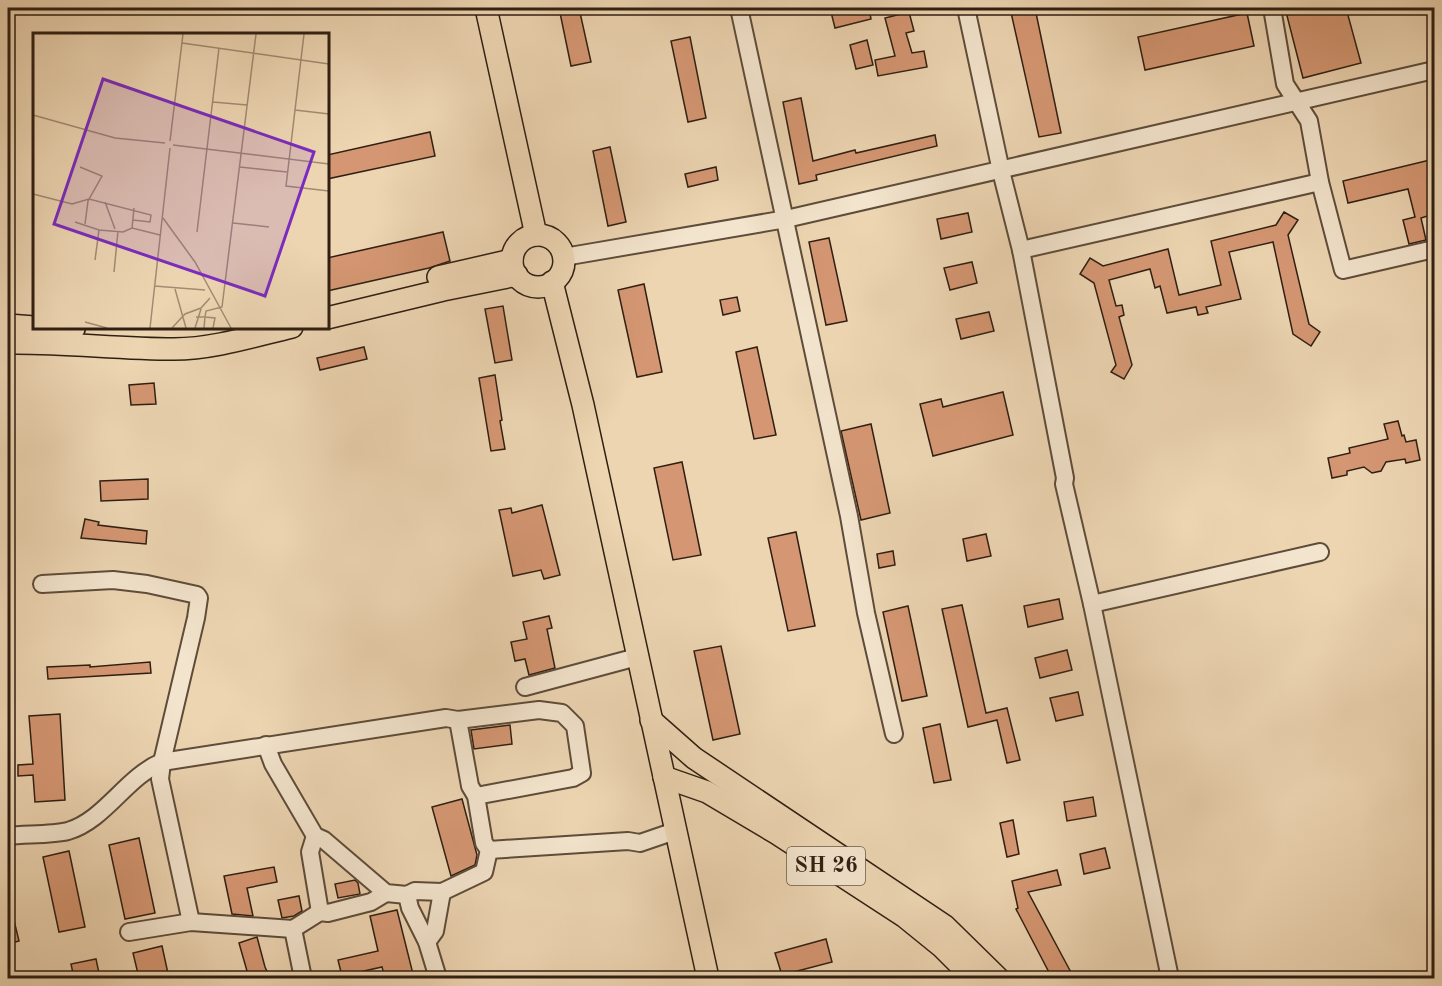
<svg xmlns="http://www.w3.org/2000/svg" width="1442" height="986" font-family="'Old Standard TT',serif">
<rect width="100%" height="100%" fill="#edd5b2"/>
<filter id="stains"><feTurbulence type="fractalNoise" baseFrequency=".00333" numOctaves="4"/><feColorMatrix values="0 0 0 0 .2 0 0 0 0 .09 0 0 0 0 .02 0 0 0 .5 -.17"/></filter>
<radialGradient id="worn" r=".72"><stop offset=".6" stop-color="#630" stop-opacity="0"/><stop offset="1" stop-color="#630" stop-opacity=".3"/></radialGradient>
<g fill="#d59773" stroke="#2f1f12" stroke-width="1.5">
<polygon points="559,8 579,8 591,62 571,66"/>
<polygon points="830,8 869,8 871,19 835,28"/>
<polygon points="1010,8 1035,8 1061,133 1039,137"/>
<polygon points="1285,8 1346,8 1361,63 1303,78"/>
<polygon points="909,12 914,31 906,33 912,53 924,51 927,67 878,76 875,60 895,56 885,18"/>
<polygon points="1247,13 1254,46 1145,70 1138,37"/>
<polygon points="690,37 706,118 688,122 671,41"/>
<polygon points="867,40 873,65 856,69 850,45"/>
<polygon points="801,98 813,161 855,150 856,153 935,135 937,146 816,175 817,180 799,184 783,102"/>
<polygon points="430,132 435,156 327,179 327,155"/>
<polygon points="610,147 626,222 608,226 593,151"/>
<polygon points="1434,159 1434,214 1421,218 1426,240 1409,244 1403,220 1415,217 1408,189 1348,203 1343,181"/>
<polygon points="716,167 718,180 688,187 685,174"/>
<polygon points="1284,212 1298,220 1288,235 1309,324 1320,332 1311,346 1293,334 1273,242 1229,252 1241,299 1206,307 1208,313 1198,315 1196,307 1167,313 1160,286 1155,288 1150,269 1109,280 1116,306 1122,305 1124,315 1119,317 1132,365 1124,379 1111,372 1116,365 1094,283 1080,274 1090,258 1103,266 1168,249 1179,295 1221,285 1211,241 1276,225"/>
<polygon points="968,213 972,232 941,239 937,219"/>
<polygon points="443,232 450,261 429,268 327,291 327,258"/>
<polygon points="829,238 847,321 826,325 809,242"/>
<polygon points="972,262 977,283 950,290 944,268"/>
<polygon points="644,284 662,372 637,377 618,290"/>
<polygon points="737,297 740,311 723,315 720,300"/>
<polygon points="503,306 512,360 495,363 485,309"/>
<polygon points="989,312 994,331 961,339 956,319"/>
<polygon points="364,347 367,359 320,370 317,358"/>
<polygon points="757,347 776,435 754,439 736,352"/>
<polygon points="495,375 502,420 500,421 505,449 491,451 479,378"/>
<polygon points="154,383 156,404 131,405 129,385"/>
<polygon points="1003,392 1013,435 933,456 920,404 941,399 943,407"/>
<polygon points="1398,421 1402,436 1404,435 1406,442 1416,440 1420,460 1406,463 1405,459 1386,462 1381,471 1372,473 1364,467 1347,471 1347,475 1332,478 1328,458 1350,453 1349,448 1388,439 1384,424"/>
<polygon points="871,424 890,513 861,520 841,431"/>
<polygon points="682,462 701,555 673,560 654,468"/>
<polygon points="148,479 148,499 101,501 100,481"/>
<polygon points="542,505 560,575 544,579 541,570 513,576 499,510 511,508 512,513"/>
<polygon points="85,519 99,522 98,525 147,531 146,544 81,538"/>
<polygon points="796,532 815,626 788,631 768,538"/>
<polygon points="986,534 991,556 967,561 963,539"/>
<polygon points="893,551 895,565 879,568 877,554"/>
<polygon points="1059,599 1063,619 1028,627 1024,606"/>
<polygon points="962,605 986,713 1007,708 1020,760 1007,763 997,720 968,727 942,609"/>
<polygon points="908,606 927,696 902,701 883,612"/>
<polygon points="549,616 552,628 547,629 555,668 529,675 525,659 515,661 511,642 527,639 523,622"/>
<polygon points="721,646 740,734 713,740 694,651"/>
<polygon points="1067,650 1072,670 1040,678 1035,658"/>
<polygon points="150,662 151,673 48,679 47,667 90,665 90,667"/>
<polygon points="1078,692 1083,715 1056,721 1050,698"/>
<polygon points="60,714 65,800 35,802 33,775 18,776 18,765 33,764 29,716"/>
<polygon points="940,724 951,780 934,783 923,728"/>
<polygon points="510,725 512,744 474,749 471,730"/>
<polygon points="1093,797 1096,816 1067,821 1064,802"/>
<polygon points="462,799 477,855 475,865 451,876 432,807"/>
<polygon points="1013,820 1019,854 1007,857 1000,823"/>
<polygon points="139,838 155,913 125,919 109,845"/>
<polygon points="1105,848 1110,868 1084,874 1080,854"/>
<polygon points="69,851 85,927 59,932 43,857"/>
<polygon points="274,867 277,882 247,888 253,916 232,914 224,876"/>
<polygon points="1057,870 1061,885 1028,892 1074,978 1052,978 1016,909 1018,908 1012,881"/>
<polygon points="355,880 358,883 360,894 338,898 335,884"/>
<polygon points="299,896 302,911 294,916 282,918 278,900"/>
<polygon points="11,908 19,941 8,944 8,909"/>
<polygon points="397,910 414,978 385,978 382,967 342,976 338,960 378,951 370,916"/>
<polygon points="257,937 265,967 270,978 249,978 239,943"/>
<polygon points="826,939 832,962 782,975 775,953"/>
<polygon points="162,946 169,978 139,978 133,953"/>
<polygon points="96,959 100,978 74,978 71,964"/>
</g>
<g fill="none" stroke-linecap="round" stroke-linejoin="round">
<defs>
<g id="minor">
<polyline points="739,8 849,516 866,613 894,734"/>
<polyline points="966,8 1001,171 1021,250 1065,478 1064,484 1092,604 1170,978"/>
<polyline points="1272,8 1285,84 1309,121 1320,182 1343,270 1434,249"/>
<polyline points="1021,250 1320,182"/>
<polyline points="564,257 786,219 1434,70"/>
<polyline points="42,584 113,580 147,584 197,595 199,598 196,618 162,762 160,779 191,922"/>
<polyline points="1092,604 1320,552"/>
<polyline points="525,687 637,657"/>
<polyline points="458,720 470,786 476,796 484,843 489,850"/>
<polyline points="266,745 273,764 315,836 324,840 386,893 407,895 415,891 442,892 484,872 489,850"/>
<path d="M8,836C25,834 52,835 68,831C105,820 126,777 162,762L446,718L458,720L539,710L562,713L575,726L582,773L573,778L476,796"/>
<polyline points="315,836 310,852 320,912"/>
<polyline points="489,850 628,841 640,843 675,831"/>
<polyline points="407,895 410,908 427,942 438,978"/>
<polyline points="293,929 303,978"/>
<polyline points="129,932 191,922 293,929 320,912 328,913 371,902 386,893"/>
<polyline points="427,942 435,931 442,892"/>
</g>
<g id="major">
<polyline points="486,8 536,235"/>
<circle cx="538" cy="261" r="26"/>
<polyline points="438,277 512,260"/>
<polyline points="552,282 583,405 708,978"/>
<polyline points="327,318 443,290 517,275"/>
<polyline points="8,325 34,327"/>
<polyline points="38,327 74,329"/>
<path d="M8,343C63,342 118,349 174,349C213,349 254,336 292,327"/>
<polyline points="651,720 694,758 945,926 998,978"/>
<polyline points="664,777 707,792 776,833 905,917 942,947 973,978"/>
</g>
</defs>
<use href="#minor" stroke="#5e4c3a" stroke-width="20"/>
<use href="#major" stroke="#2f1f12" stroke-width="24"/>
<use href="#minor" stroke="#f3e4cd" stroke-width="16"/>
<use href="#major" stroke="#edd5b2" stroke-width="21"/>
</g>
<g text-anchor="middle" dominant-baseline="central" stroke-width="5" stroke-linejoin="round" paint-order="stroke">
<rect fill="#f3e4cd" stroke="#6a5a4a" stroke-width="1.5" x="787" y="847" width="78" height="38" rx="4.5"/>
<g font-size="22" font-weight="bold" fill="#2f1f12">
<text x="826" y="866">SH 26</text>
</g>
</g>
<g transform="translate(33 33)">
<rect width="296" height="296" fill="#edd5b2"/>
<path fill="none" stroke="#a18c72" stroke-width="1.5" d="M271,1L253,153L296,158M149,10L296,31M180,69L214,72M262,77L296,81M0,82L82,105L132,110M137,108L150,1M140,112L296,131M47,134L69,143L55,168L52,191M207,134L254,139M0,161L39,171L56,166L118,182L117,189L100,187M72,169L82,196M130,185L162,229L198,295M42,189L66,197L90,199L99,195L127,202M200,190L236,194M99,195L101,175M164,199L186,15M62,227L66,197M81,239L85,198M121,253L172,257M142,256L153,295M163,284H172L171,295M52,289L74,295M117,295L137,115M139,295L152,281L168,275L177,265M162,295L168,276M180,295L182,285L172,284L173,278L189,274L223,1"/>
<path fill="#7b2cbf" fill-opacity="0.15" stroke="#7b2cbf" stroke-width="3" d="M70,46L281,119L232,263L21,191Z"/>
<rect width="296" height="296" fill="none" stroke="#2f1f12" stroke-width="3"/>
</g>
<rect width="1442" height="986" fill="none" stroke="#edd5b2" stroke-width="30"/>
<rect x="9" y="9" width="1424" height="968" fill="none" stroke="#2f1f12" stroke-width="3"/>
<rect x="15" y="15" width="1412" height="956" fill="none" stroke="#2f1f12" stroke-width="1.5"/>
<rect width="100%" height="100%" filter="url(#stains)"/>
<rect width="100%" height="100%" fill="url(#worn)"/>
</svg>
